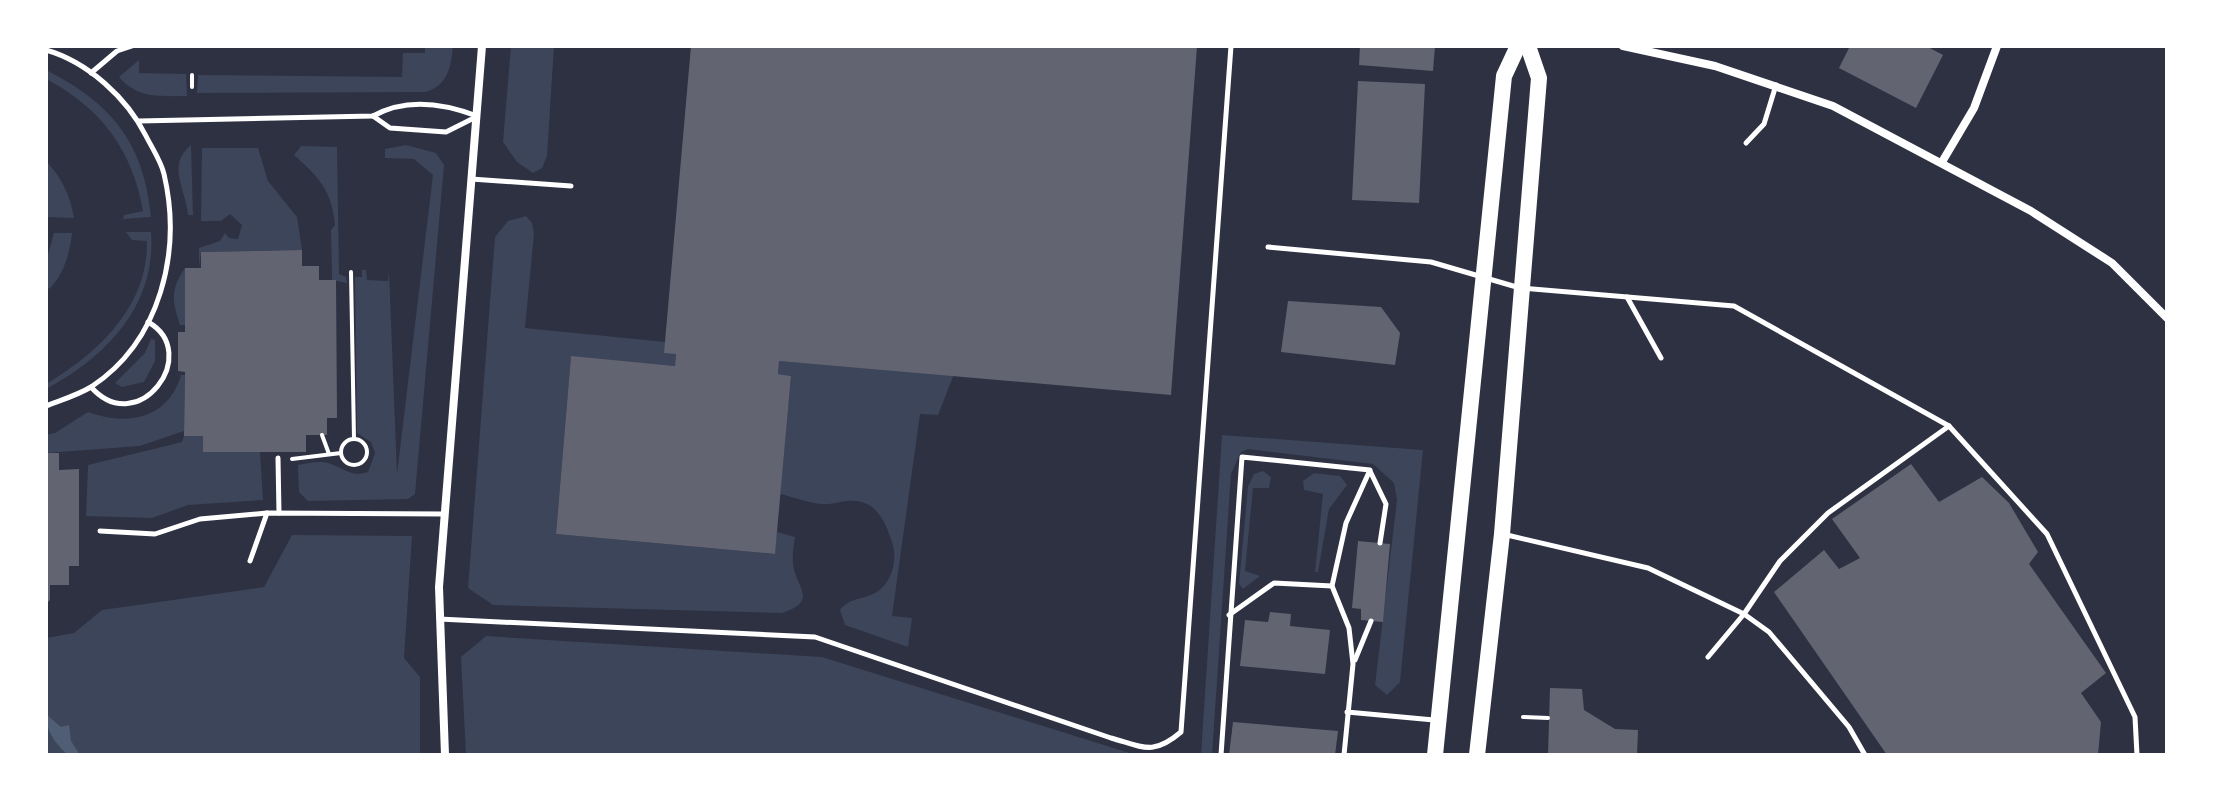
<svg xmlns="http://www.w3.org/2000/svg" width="2213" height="801" font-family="'Archivo Narrow',sans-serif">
<rect width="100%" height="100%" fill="#2d3142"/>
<g fill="#3c4559">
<path d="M425,46H453C451,67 448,86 425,92L197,93L198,75L402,77L403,53H425Z"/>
<polygon points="511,46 554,46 547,156 542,168 533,173 517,162 503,142"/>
<path d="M139,60V73L186,74L187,96C160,96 138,99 119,77Z"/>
<path d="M46,70C111,103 144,142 151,217L123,219L124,215L143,211C132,149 101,108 46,79Z"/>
<path d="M191,145L193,215H188C186,189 166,165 191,145Z"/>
<path d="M406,145L436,153L444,165L415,494L408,499L308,501L299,492L298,465C309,463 321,460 331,464C347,470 351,477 368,472L375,453L371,442L357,433L355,277H362V270H366L367,280L388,281L389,271L397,474L433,175L414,159L385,158V149Z"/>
<path d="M301,146L337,147L339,274L346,277L347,283L332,280L331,230L335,225C332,191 319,177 294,155Z"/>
<polygon points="202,148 258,148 268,181 297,217 302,250 201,252 199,268 199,248 220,241 225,233 229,238 238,239 242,225 230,214 221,221 201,221"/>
<path d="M46,161C62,178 70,195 74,218L46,217Z"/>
<path d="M526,216L532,223L534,234L525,328L666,342L676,354L675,366L571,357L556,534L774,554L777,532L795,537C794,545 792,555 793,563C795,587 820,601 782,613L493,605L468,588L495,237L508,221Z"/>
<path d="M126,232H151C157,305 106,357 46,389V384C98,353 148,307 147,241L132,240Z"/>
<path d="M54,233H72C70,252 64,275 49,289L46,286V262Z"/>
<path d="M185,268V325H180C172,301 170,290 185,268Z"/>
<polygon points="151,339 155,340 155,361 144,382 122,387 115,383 145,353"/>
<path d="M779,361L954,374L938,415L920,414L892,616L912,618L908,647L845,625L840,610C850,596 870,600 882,588C894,576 897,557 892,542C884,518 875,499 847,501C838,502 831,505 822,504C808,503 794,497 780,494L791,376L778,374Z"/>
<path d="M181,375H185L184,431L140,446L46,453V435L55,433L88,412C126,426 168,420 181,375Z"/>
<polygon points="1222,435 1423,450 1400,682 1387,695 1375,685 1397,500 1394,483 1373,464 1248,449 1241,452 1231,474 1212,755 1201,755"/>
<polygon points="184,436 203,436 204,452 260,452 263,500 188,505 152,518 86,516 88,465 182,442"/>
<polygon points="1263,471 1271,477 1269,488 1253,488 1245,571 1260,576 1243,589 1239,584 1248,486 1254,474"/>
<polygon points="1314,473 1340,476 1347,485 1329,509 1318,572 1315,572 1323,494 1304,490 1303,481"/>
<polygon points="292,535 412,536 404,658 420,677 420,755 46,755 46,638 74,633 102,610 264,587"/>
<polygon points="486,636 822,657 1136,755 466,755 461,657"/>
</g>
<path fill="#4f5d75" d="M46,714L61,727L69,725L71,741L80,755H68C55,743 46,732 46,714Z"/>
<g fill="#626471">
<polygon points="691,46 1197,46 1171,395 779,361 778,374 791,376 775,554 556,534 571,356 675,366 676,354 664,353"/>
<polygon points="1360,46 1435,46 1433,71 1359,65"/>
<polygon points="1850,46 1926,46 1943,55 1916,108 1839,68"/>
<polygon points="1358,81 1425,84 1419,203 1352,200"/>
<polygon points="302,250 302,266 319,266 319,280 336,280 337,418 327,418 327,435 306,435 306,452 203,452 203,436 184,436 185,375 185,372 178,371 178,332 185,332 185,268 201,268 201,252"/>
<polygon points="1288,301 1381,307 1400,333 1395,365 1281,352"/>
<polygon points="46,453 59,453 59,470 79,469 79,566 69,566 69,585 50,585 50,600 46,604"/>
<polygon points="1911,464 1939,502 1982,477 2009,503 2038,552 2029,564 2106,673 2081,693 2101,722 2098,755 1887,755 1774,592 1824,550 1839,569 1860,558 1832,519"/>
<polygon points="1358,541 1390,544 1383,622 1361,620 1361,609 1352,608"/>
<polygon points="1270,612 1291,614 1290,626 1330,630 1325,674 1240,666 1245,620 1268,622"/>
<polygon points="1550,688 1582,689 1584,710 1615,729 1638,730 1637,755 1548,755"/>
<polygon points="1233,722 1338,731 1335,755 1229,755"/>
</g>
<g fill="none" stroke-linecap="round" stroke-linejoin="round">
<g stroke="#fff" stroke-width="4">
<polyline points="192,75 192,87"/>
<polyline points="351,272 354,439"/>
<polyline points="322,435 329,454"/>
<circle cx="354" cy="452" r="13"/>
<polyline points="292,459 341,453"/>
<polyline points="1523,717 1548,718"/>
</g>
<g stroke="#fff" stroke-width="5">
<path d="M46,50C88,62 127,98 146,136C152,148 161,161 164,174C182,251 161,341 91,387C78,395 61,400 46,406"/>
<polyline points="91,73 117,51 132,46"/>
<polyline points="373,116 390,128 446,132 476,117"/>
<path d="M139,121L373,116C405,98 443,103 477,116"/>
<polyline points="1746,143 1764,124 1776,85"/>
<polyline points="471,179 571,186"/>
<polyline points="1268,247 1431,262 1520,288 1734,306 1949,426 2047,534 2135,717 2137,755"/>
<polyline points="1627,297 1661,358"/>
<path d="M91,387C138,440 203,353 148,322"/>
<polyline points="278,458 279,513"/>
<polyline points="1370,471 1386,504 1380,543"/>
<polyline points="100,531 155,534 200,519 267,513 444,514"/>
<polyline points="1507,535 1648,568 1744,614 1769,632 1849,727 1865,755"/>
<polyline points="250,561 267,513"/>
<polyline points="1229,615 1274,583 1332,586"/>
<path d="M439,619L815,637L1111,738C1143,747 1153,756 1181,732L1231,46"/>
<polyline points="1708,657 1744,614 1780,561 1828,513 1949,426"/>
<polyline points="1355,660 1371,621"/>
<polyline points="1347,712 1434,720"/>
<polyline points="1221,755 1242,457 1370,470 1346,523 1332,586 1349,628 1353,664 1344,755"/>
</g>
<g stroke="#fff" stroke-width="8">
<polyline points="1623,46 1715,66 1833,106 2031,211 2112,263 2167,318"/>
<polyline points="1942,162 1974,108 1997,46"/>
<polyline points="445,755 439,587 482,46"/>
</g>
<g stroke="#fff" stroke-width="16">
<polyline points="1435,755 1504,76 1518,46"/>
<polyline points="1477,755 1502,534 1539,78 1528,46"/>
</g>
</g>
<rect width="2213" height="801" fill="none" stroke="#ffffff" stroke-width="96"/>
</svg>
